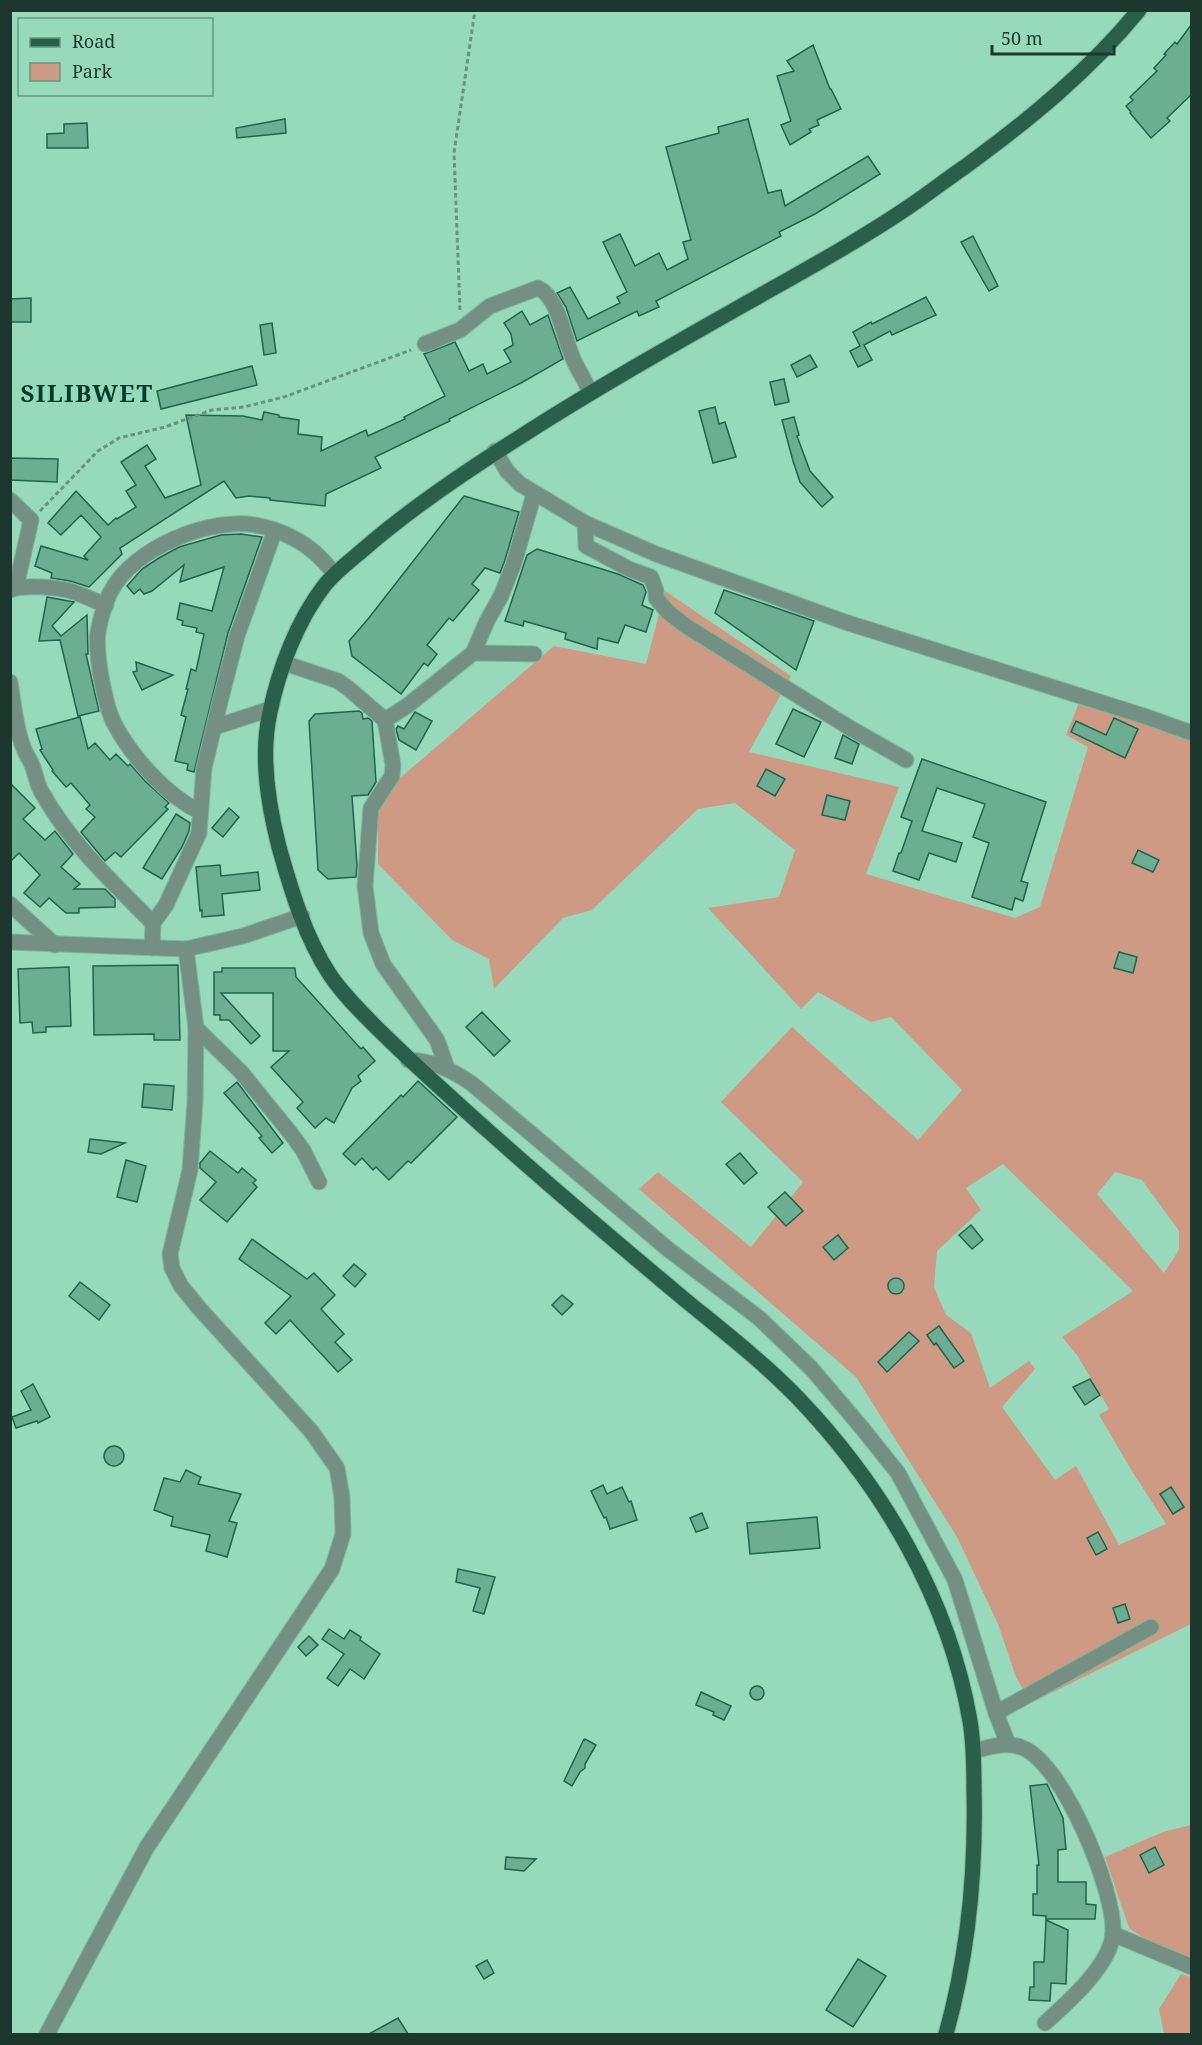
<svg xmlns="http://www.w3.org/2000/svg" width="1202" height="2045" font-family="'Noto Serif',serif">
<rect width="100%" height="100%" fill="#96dabb"/>
<g fill="#ce9a84" fill-rule="evenodd">
<path d="M665,591L791,676L749,752L899,787L866,874L1015,918L1040,907L1088,747L1066,735L1079,703L1191,740V1624L1031,1703L1016,1677L998,1624L957,1537L856,1377L639,1189L658,1172L751,1247L803,1182L721,1102L792,1027L918,1140L962,1090L891,1017L871,1022L818,992L801,1009L708,908L779,897L795,850L735,803L698,809L592,910L563,918L494,989L489,959L452,940L378,864V797L554,646L646,664ZM1003,1164L1133,1291L1062,1337L1077,1355L1109,1409L1099,1415L1132,1471L1166,1524L1119,1545L1076,1466L1055,1480L1002,1407L1035,1369L1029,1361L990,1388L971,1333L946,1315L934,1287L937,1251L981,1210L966,1188ZM1115,1172L1142,1180L1179,1231V1250L1164,1273L1097,1194Z"/>
<polygon points="1191,1825 1191,1960 1159,1949 1129,1928 1105,1857 1163,1832"/>
<polygon points="1181,1974 1191,1977 1191,2034 1164,2034 1159,2009"/>
</g>
<g fill="#6bae91" stroke="#1f654b" stroke-width="1.5">
<polygon points="1191,25 1191,95 1167,118 1170,121 1151,138 1130,113 1131,112 1126,106 1133,100 1130,97 1157,71 1154,68 1166,55 1164,54 1175,42 1177,44"/>
<polygon points="813,45 830,89 831,89 841,109 817,120 819,125 809,129 811,132 790,145 781,125 791,121 777,76 794,71 787,61"/>
<polygon points="285,119 286,133 237,138 236,128"/>
<polygon points="748,119 768,193 781,190 785,206 868,156 880,174 815,214 779,232 781,236 656,301 659,307 639,316 637,311 577,341 566,307 557,293 570,287 588,319 620,303 617,297 627,292 603,242 620,234 635,266 659,253 667,270 688,259 683,242 691,240 666,147 719,133 718,127"/>
<polygon points="87,123 88,148 47,148 47,134 64,133 64,124"/>
<polygon points="973,236 998,286 989,291 961,242"/>
<polygon points="926,297 936,315 892,335 890,331 864,345 872,360 858,367 850,351 860,346 853,332 871,322 872,324"/>
<polygon points="31,298 31,322 10,322 10,299"/>
<polygon points="522,311 530,325 548,315 563,359 521,383 449,419 450,421 435,428 375,457 381,468 326,494 325,506 270,500 270,498 249,496 236,498 224,481 120,548 122,554 89,587 70,581 51,578 52,573 35,566 41,546 88,560 84,556 101,537 81,515 61,535 48,523 76,491 108,525 116,518 117,519 136,507 126,491 136,485 121,462 147,445 156,459 145,466 165,498 201,485 186,415 243,416 262,420 264,412 279,415 279,417 299,420 298,434 322,437 321,451 366,430 368,436 405,419 404,417 445,396 424,354 455,342 469,371 483,364 487,374 511,362 504,350 513,345 511,334 504,323"/>
<polygon points="272,323 276,353 264,355 260,325"/>
<polygon points="810,355 817,367 797,377 791,365"/>
<polygon points="252,366 257,385 161,409 157,391"/>
<polygon points="784,379 789,402 775,405 770,382"/>
<polygon points="715,407 719,424 725,422 736,457 713,463 699,411"/>
<polygon points="794,417 799,435 797,436 810,471 833,497 822,507 800,482 793,461 782,420"/>
<polygon points="10,458 58,459 57,482 10,480"/>
<polygon points="464,496 519,512 505,560 500,573 485,568 472,584 479,590 453,621 449,618 427,645 437,654 428,666 424,663 401,694 352,656 349,641 368,619"/>
<polygon points="241,534 262,537 228,633 194,772 187,770 188,764 175,761 186,717 181,715 188,689 186,689 191,669 196,671 204,634 196,632 197,628 182,625 183,621 177,619 180,603 212,611 224,567 180,582 184,565 152,591 144,594 140,589 134,594 127,586 142,569 159,558 179,547 221,535"/>
<polygon points="537,549 618,574 643,585 646,592 642,605 653,610 646,632 625,625 618,643 598,638 597,649 565,639 566,633 524,621 523,626 505,621 527,555"/>
<polygon points="724,590 814,621 796,670 715,613"/>
<polygon points="47,597 74,602 52,626 61,636 87,615 88,654 86,654 99,711 78,716 60,640 39,641"/>
<polygon points="136,662 173,675 142,690 133,672 137,671"/>
<polygon points="793,709 821,722 804,757 776,744"/>
<polygon points="359,711 362,713 363,719 368,718 372,721 376,782 368,795 352,796 357,865 356,877 328,879 318,870 309,721 315,714"/>
<polygon points="415,712 432,721 416,750 399,740 396,729 398,726 404,729"/>
<polygon points="80,717 88,749 95,743 110,760 116,754 128,766 130,764 145,781 169,803 165,807 168,809 121,857 115,852 105,861 81,832 95,817 86,809 90,805 71,783 66,787 52,771 53,770 40,750 42,749 36,729"/>
<polygon points="1114,718 1138,729 1125,758 1071,732 1076,721 1106,735"/>
<polygon points="843,735 859,744 852,764 835,758"/>
<polygon points="922,759 1046,802 1021,881 1028,883 1023,901 1015,898 1012,910 972,897 989,843 973,837 985,804 937,788 922,831 962,843 956,862 929,853 919,880 893,871 899,853 901,853 912,821 901,817"/>
<polygon points="766,769 785,779 775,796 757,786"/>
<polygon points="10,783 35,808 23,819 45,840 55,831 73,854 61,867 80,884 74,889 105,889 115,899 115,907 79,908 79,913 66,913 49,898 40,907 24,893 40,875 19,853 10,862"/>
<polygon points="827,795 850,801 845,820 822,815"/>
<polygon points="229,808 239,817 223,837 212,828"/>
<polygon points="176,814 190,823 189,831 182,847 162,879 143,868"/>
<polygon points="1138,850 1159,860 1153,872 1132,863"/>
<polygon points="220,865 221,876 258,872 260,890 222,894 224,915 202,917 202,910 200,911 196,867"/>
<polygon points="1119,952 1137,957 1133,973 1114,968"/>
<polygon points="178,965 180,1040 154,1040 154,1034 94,1035 93,966"/>
<polygon points="69,967 71,1026 46,1027 46,1032 33,1033 32,1022 20,1023 18,969"/>
<polygon points="222,968 295,968 296,977 361,1049 363,1047 375,1061 358,1076 361,1081 352,1088 334,1123 326,1118 315,1128 297,1108 303,1102 271,1067 289,1051 273,1051 273,993 221,993 260,1036 251,1044 229,1020 220,1020 220,1015 214,1015 214,972 222,972"/>
<polygon points="482,1012 510,1041 494,1056 466,1027"/>
<polygon points="418,1081 457,1117 411,1163 408,1161 389,1180 376,1167 373,1170 362,1158 355,1165 343,1154 401,1095 403,1097"/>
<polygon points="237,1082 283,1143 272,1153 259,1138 262,1136 224,1093"/>
<polygon points="144,1084 174,1086 172,1110 142,1107"/>
<polygon points="90,1139 125,1143 101,1154 88,1152"/>
<polygon points="210,1151 238,1173 242,1168 256,1180 253,1183 257,1187 227,1222 200,1200 216,1182 200,1168 200,1163"/>
<polygon points="740,1153 757,1173 744,1184 726,1164"/>
<polygon points="126,1160 146,1166 137,1202 117,1197"/>
<polygon points="785,1192 803,1211 786,1226 768,1207"/>
<polygon points="971,1225 983,1240 972,1249 959,1235"/>
<polygon points="838,1235 848,1248 834,1260 823,1247"/>
<polygon points="252,1239 307,1279 314,1273 335,1295 321,1309 344,1334 335,1342 352,1360 338,1372 290,1320 276,1334 265,1323 291,1296 239,1259"/>
<polygon points="354,1264 366,1274 355,1287 343,1276"/>
<circle cx="896" cy="1286" r="8"/>
<polygon points="80,1282 110,1305 99,1320 69,1296"/>
<polygon points="562,1295 573,1304 562,1315 552,1305"/>
<polygon points="939,1326 964,1361 954,1368 936,1343 934,1345 927,1335"/>
<polygon points="909,1332 919,1341 887,1372 878,1362"/>
<polygon points="1090,1379 1100,1395 1085,1405 1073,1387"/>
<polygon points="33,1384 50,1417 38,1423 37,1421 16,1428 12,1417 31,1410 21,1391"/>
<circle cx="114" cy="1456" r="10"/>
<polygon points="186,1470 201,1477 198,1484 241,1494 229,1521 237,1523 227,1557 206,1551 210,1535 171,1526 173,1517 154,1510 164,1478 180,1482"/>
<polygon points="603,1485 607,1494 622,1487 629,1502 631,1501 637,1520 610,1529 606,1517 604,1518 591,1491"/>
<polygon points="1171,1487 1184,1507 1173,1514 1160,1494"/>
<polygon points="702,1513 708,1528 696,1532 690,1518"/>
<polygon points="817,1517 820,1548 750,1554 747,1523"/>
<polygon points="1098,1532 1107,1549 1096,1555 1087,1538"/>
<polygon points="458,1569 495,1577 484,1614 473,1611 480,1588 456,1582"/>
<polygon points="1125,1604 1130,1619 1118,1623 1113,1608"/>
<polygon points="329,1629 344,1639 350,1630 361,1637 360,1640 380,1654 364,1679 350,1669 338,1686 327,1678 344,1654 322,1639"/>
<polygon points="309,1636 318,1645 306,1656 298,1647"/>
<circle cx="757" cy="1693" r="7"/>
<polygon points="701,1692 731,1706 724,1720 713,1715 714,1712 696,1705"/>
<polygon points="584,1739 584,1741 585,1739 596,1745 585,1764 585,1768 580,1772 572,1786 564,1781"/>
<polygon points="1047,1784 1063,1818 1066,1849 1058,1850 1058,1882 1086,1882 1086,1904 1096,1905 1095,1919 1046,1919 1046,1916 1033,1915 1033,1894 1037,1894 1037,1865 1039,1865 1030,1786"/>
<polygon points="1155,1847 1164,1865 1149,1873 1140,1855"/>
<polygon points="506,1857 536,1859 524,1871 505,1869"/>
<polygon points="1046,1920 1068,1930 1066,1984 1051,1983 1050,2001 1029,2000 1030,1987 1034,1987 1034,1962 1044,1962"/>
<polygon points="858,1959 886,1976 853,2027 826,2010"/>
<polygon points="487,1960 494,1973 484,1979 476,1966"/>
<polygon points="398,2018 408,2034 369,2034"/>
</g>
<g fill="none" stroke-linecap="round" stroke-linejoin="round">
<defs>
<g id="minor">
<path d="M425,344L460,330L490,306L538,288C560,298 564,342 575,363C580,373 586,382 590,392"/>
<polyline points="495,451 507,471 520,484 585,523 656,554 845,622 1144,716 1192,733"/>
<polyline points="10,500 31,520 16,587"/>
<polyline points="585,523 586,546 629,569 651,577 656,591 656,598 668,612 686,626 850,728 906,760"/>
<path d="M10,590C24,584 59,587 74,592C85,596 95,601 106,605"/>
<polyline points="473,653 534,654"/>
<polyline points="284,663 338,681 348,688 385,720 407,706 473,653 487,621 501,596 514,563 534,494"/>
<path d="M10,682C14,704 15,728 24,749C26,755 30,760 32,765C36,774 36,782 41,791C69,842 113,883 153,923"/>
<polyline points="385,720 393,765 392,776 371,808 365,886 371,933 383,964 437,1040 447,1068"/>
<polyline points="215,727 270,709"/>
<path d="M200,812C166,795 133,758 115,725C105,707 95,653 98,632C100,620 105,604 110,593C132,548 212,515 260,526C276,529 296,538 309,548C319,555 327,565 335,574"/>
<polyline points="10,904 55,945"/>
<polyline points="10,942 186,949 243,936 302,916"/>
<polyline points="152,948 153,923 166,905 199,833 204,768 220,702 237,636 275,530"/>
<polyline points="196,1028 241,1072 292,1135 303,1150 319,1182"/>
<path d="M408,1060C433,1061 450,1069 471,1083L669,1250L759,1318L811,1368L862,1428L898,1473L955,1580L996,1713L1008,1744"/>
<polyline points="996,1713 1151,1627"/>
<path d="M974,1751C990,1747 1007,1741 1023,1748C1064,1765 1115,1891 1113,1933C1111,1965 1067,2003 1045,2023"/>
<polyline points="1113,1934 1192,1967"/>
<polyline points="47,2034 147,1847 332,1569 343,1534 342,1497 337,1468 311,1431 199,1308 181,1286 172,1268 170,1254 190,1170 195,1102 196,1028 186,949"/>
</g>
<path id="major" d="M946,2034C968,1955 976,1872 974,1790C974,1767 974,1744 970,1721C949,1599 883,1487 798,1398C763,1362 723,1331 684,1299C617,1243 551,1187 486,1129C448,1095 411,1062 375,1026C359,1010 343,994 330,975C305,937 291,890 279,847C268,804 260,756 270,712C279,669 297,621 324,586C335,572 350,561 364,549C412,507 466,471 520,437C593,390 669,347 745,304C800,273 857,242 910,206C929,193 947,179 966,166C1029,120 1090,70 1139,10"/>
</defs>
<use href="#minor" stroke="#7bb69c" stroke-width="17"/>
<use href="#major" stroke="#7bb69c" stroke-width="17"/>
<g stroke="#63967f" stroke-width="3" stroke-dasharray="4.5 3" stroke-linecap="butt">
<polyline points="460,310 454,153 475,10"/>
<polyline points="40,511 98,451 119,438 165,427 212,410 244,407 284,397 411,350"/>
</g>
<use href="#minor" stroke="#749083" stroke-width="15"/>
<use href="#major" stroke="#286049" stroke-width="15"/>
</g>
<g text-anchor="middle" dominant-baseline="central" stroke-width="5" stroke-linejoin="round" paint-order="stroke">
<g font-size="24" font-weight="bold" letter-spacing="1.5" fill="#033d2a" stroke="#96dabb">
<text x="87" y="392">SILIBWET</text>
</g>
</g>
<rect width="1202" height="2045" fill="none" stroke="#1c382c" stroke-width="24"/>
<rect x="18" y="18" width="195" height="78" fill="#96dabb" stroke="#659982" stroke-width="1.5"/>
<rect x="30" y="38" width="30" height="9" fill="#286049" stroke="#659982" stroke-width="1.5"/>
<text x="72" y="48" font-size="18" fill="#1c382c">Road</text>
<rect x="30" y="63" width="30" height="18" fill="#ce9a84" stroke="#659982" stroke-width="1.5"/>
<text x="72" y="78" font-size="18" fill="#1c382c">Park</text>
<path d="M992 45v9h122v-9" fill="none" stroke="#1c382c" stroke-width="3"/>
<text x="1001" y="45" font-size="18" fill="#1c382c" stroke="#96dabb" stroke-width="4.5" paint-order="stroke">50 m</text>
</svg>
